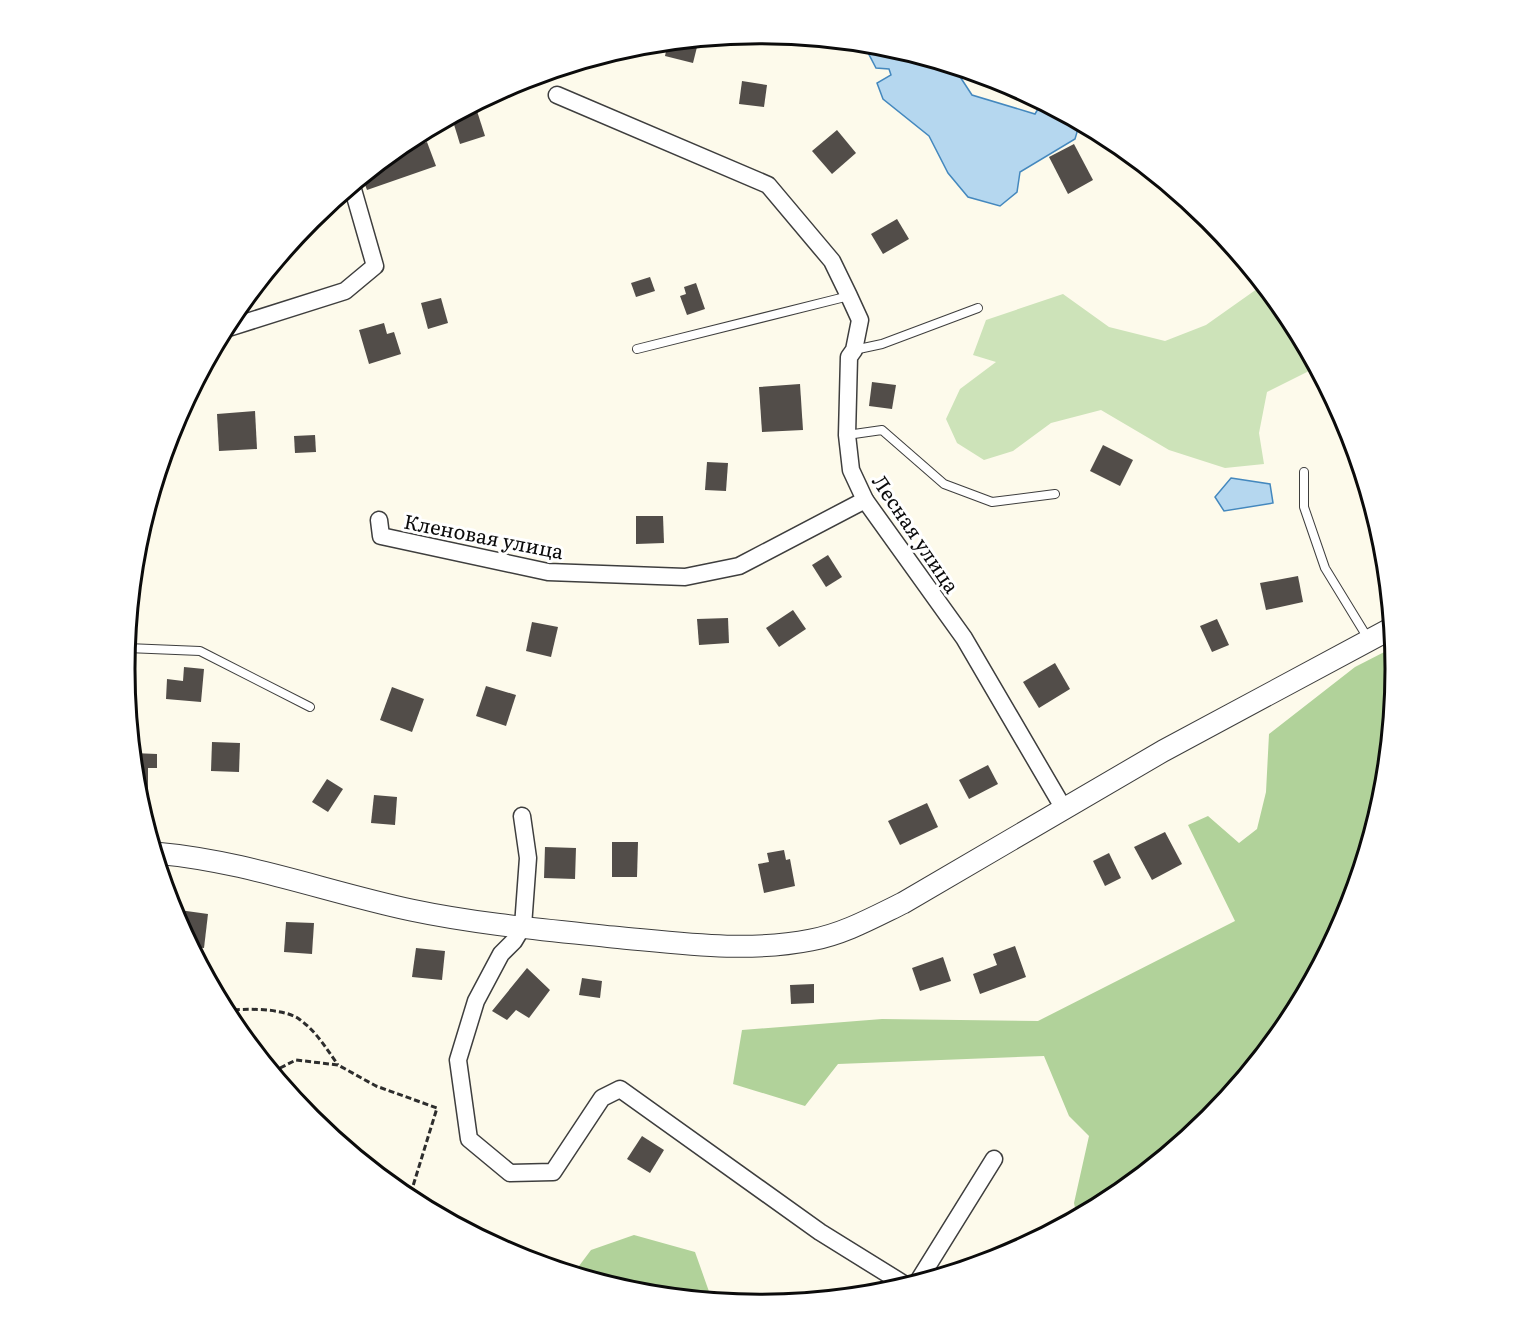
<svg xmlns="http://www.w3.org/2000/svg" width="1521" height="1338" font-family="Literata,serif">
<rect width="100%" height="100%" fill="#fdfaeb"/>
<polygon fill="#cde3b9" points="1264,284 1290,316 1317,367 1267,392 1259,433 1264,464 1225,468 1169,450 1101,410 1051,423 1013,451 984,460 957,443 946,419 960,389 996,362 973,355 986,320 1063,294 1109,327 1165,341 1206,325"/>
<g fill="#b1d29a">
<polygon points="1394,647 1396,669 1384,793 1348,913 1289,1023 1210,1119 1114,1198 1077,1218 1074,1203 1089,1136 1069,1116 1044,1056 838,1064 805,1106 733,1084 742,1030 882,1019 1038,1021 1235,921 1188,825 1208,816 1239,843 1257,829 1266,792 1269,734 1355,667"/>
<polygon points="634,1235 695,1252 712,1300 636,1293 573,1274 591,1250"/>
</g>
<g fill="#b5d7ef" stroke="#4488be" stroke-width="1.5">
<polygon points="863,43 885,45 953,66 972,95 1035,114 1042,102 1080,122 1075,139 1020,172 1017,192 1000,206 968,197 948,173 929,136 883,99 877,83 891,75 889,69 876,68"/>
<polygon points="1231,478 1270,484 1273,503 1224,511 1215,497"/>
</g>
<g fill="#524d49">
<polygon points="699,39 693,63 665,56 668,42"/>
<polygon points="742,81 767,85 764,107 739,104"/>
<polygon points="477,111 485,136 460,144 452,118"/>
<polygon points="837,130 856,153 832,174 812,151"/>
<polygon points="427,142 436,166 367,190 362,177 400,146 401,151"/>
<polygon points="1074,144 1093,180 1068,194 1049,157"/>
<polygon points="897,219 909,239 883,254 871,234"/>
<polygon points="650,277 655,291 636,297 631,283"/>
<polygon points="696,283 705,309 687,315 680,296 686,294 684,287"/>
<polygon points="441,298 448,323 428,329 421,303"/>
<polygon points="384,323 387,334 394,332 401,354 369,364 359,330"/>
<polygon points="872,382 896,385 892,409 869,406"/>
<polygon points="800,384 803,430 762,432 759,387"/>
<polygon points="255,411 257,449 219,451 217,414"/>
<polygon points="315,435 316,452 295,453 294,436"/>
<polygon points="1103,445 1133,460 1120,486 1090,471"/>
<polygon points="707,462 728,463 726,491 705,490"/>
<polygon points="636,516 663,516 664,543 636,544"/>
<polygon points="828,555 842,577 826,587 812,565"/>
<polygon points="1298,576 1303,602 1266,610 1260,583"/>
<polygon points="793,610 806,629 779,647 766,628"/>
<polygon points="728,618 729,643 699,645 697,619"/>
<polygon points="1217,619 1229,645 1212,652 1200,626"/>
<polygon points="532,622 558,627 551,657 526,651"/>
<polygon points="1055,663 1070,689 1039,708 1023,682"/>
<polygon points="184,667 204,669 201,702 166,699 167,679 183,681"/>
<polygon points="486,686 516,695 506,726 476,716"/>
<polygon points="392,687 424,699 412,732 380,720"/>
<polygon points="212,742 240,743 239,772 211,771"/>
<polygon points="133,753 157,754 157,768 148,768 148,789 136,789"/>
<polygon points="988,765 998,784 969,799 959,780"/>
<polygon points="327,779 343,789 328,812 312,802"/>
<polygon points="374,795 397,797 395,825 371,823"/>
<polygon points="927,803 938,827 900,845 888,821"/>
<polygon points="1165,832 1182,864 1152,880 1134,847"/>
<polygon points="612,842 638,842 637,877 612,877"/>
<polygon points="545,847 576,848 575,879 544,878"/>
<polygon points="784,850 786,860 790,859 795,886 764,893 758,864 769,862 767,853"/>
<polygon points="1109,853 1121,878 1105,886 1093,861"/>
<polygon points="172,909 208,914 204,948 191,947"/>
<polygon points="286,922 314,923 312,954 284,952"/>
<polygon points="1015,946 1026,977 980,994 973,974 997,965 993,954"/>
<polygon points="416,948 445,951 442,980 412,977"/>
<polygon points="943,957 951,981 920,991 912,968"/>
<polygon points="527,968 550,990 529,1018 516,1010 507,1020 492,1011"/>
<polygon points="582,978 602,981 600,998 579,995"/>
<polygon points="814,984 814,1003 791,1004 790,985"/>
<polygon points="642,1136 664,1150 650,1173 627,1159"/>
</g>
<g fill="none" stroke-linecap="round" stroke-linejoin="round">
<defs>
<g id="service">
<polyline points="1172,188 1176,197 1188,201"/>
<polyline points="637,349 849,296"/>
<polyline points="854,350 882,344 978,308"/>
<polyline points="847,435 882,430 944,484 992,502 1055,494"/>
<polyline points="1304,472 1304,507 1325,568 1369,640"/>
<polyline points="127,648 200,651 310,707"/>
</g>
<g id="minor">
<polyline points="557,95 768,185 832,261 849,296 860,320 854,350 849,357 847,435 851,470 865,500 964,638 1064,809"/>
<polyline points="225,329 345,291 375,266 352,186"/>
<polyline points="379,520 381,536 548,572 685,577 739,566 865,500"/>
<polyline points="522,816 528,858 523,926 514,941 501,954 476,1001 458,1060 469,1139 510,1173 553,1172 602,1098 620,1089 820,1232 907,1286"/>
<polyline points="917,1283 994,1159"/>
</g>
<path id="tertiary" d="M155,853C246,861 323,891 411,910C477,924 546,930 613,937C679,943 746,953 811,940C844,934 874,917 903,903L1163,751L1392,628"/>
</defs>
<use href="#service" stroke="#3e3e3e" stroke-width="10"/>
<use href="#minor" stroke="#3e3e3e" stroke-width="19"/>
<use href="#tertiary" stroke="#3e3e3e" stroke-width="23"/>
<g stroke="#2d2d2d" stroke-width="3" stroke-dasharray="6 3" stroke-linecap="butt">
<path d="M225,1011C243,1008 284,1008 299,1019C316,1031 326,1048 338,1065"/>
<polyline points="272,1072 296,1060 338,1065 376,1086 437,1108 409,1199"/>
</g>
<use href="#service" stroke="#fff" stroke-width="8"/>
<use href="#minor" stroke="#fff" stroke-width="16"/>
<use href="#tertiary" stroke="#fff" stroke-width="21"/>
</g>
<g text-anchor="middle" dominant-baseline="central" stroke-width="6" stroke-linejoin="round" paint-order="stroke">
<g font-size="20" fill="#0b0b0b" stroke="#fff">
<text transform="translate(917 533) rotate(56)">Лесная улица</text>
<text transform="translate(484 535) rotate(11)">Кленовая улица</text>
</g>
</g>
<path d="M0 0H1521V1338H0ZM135 669a625 625 0 1 1 1250 0a625 625 0 1 1-1250 0Z" fill="#fff" fill-rule="evenodd"/>
<path fill="none" stroke="#0b0b0b" stroke-width="3" d="M135 669a625 625 0 1 1 1250 0a625 625 0 1 1-1250 0Z"/>
</svg>
